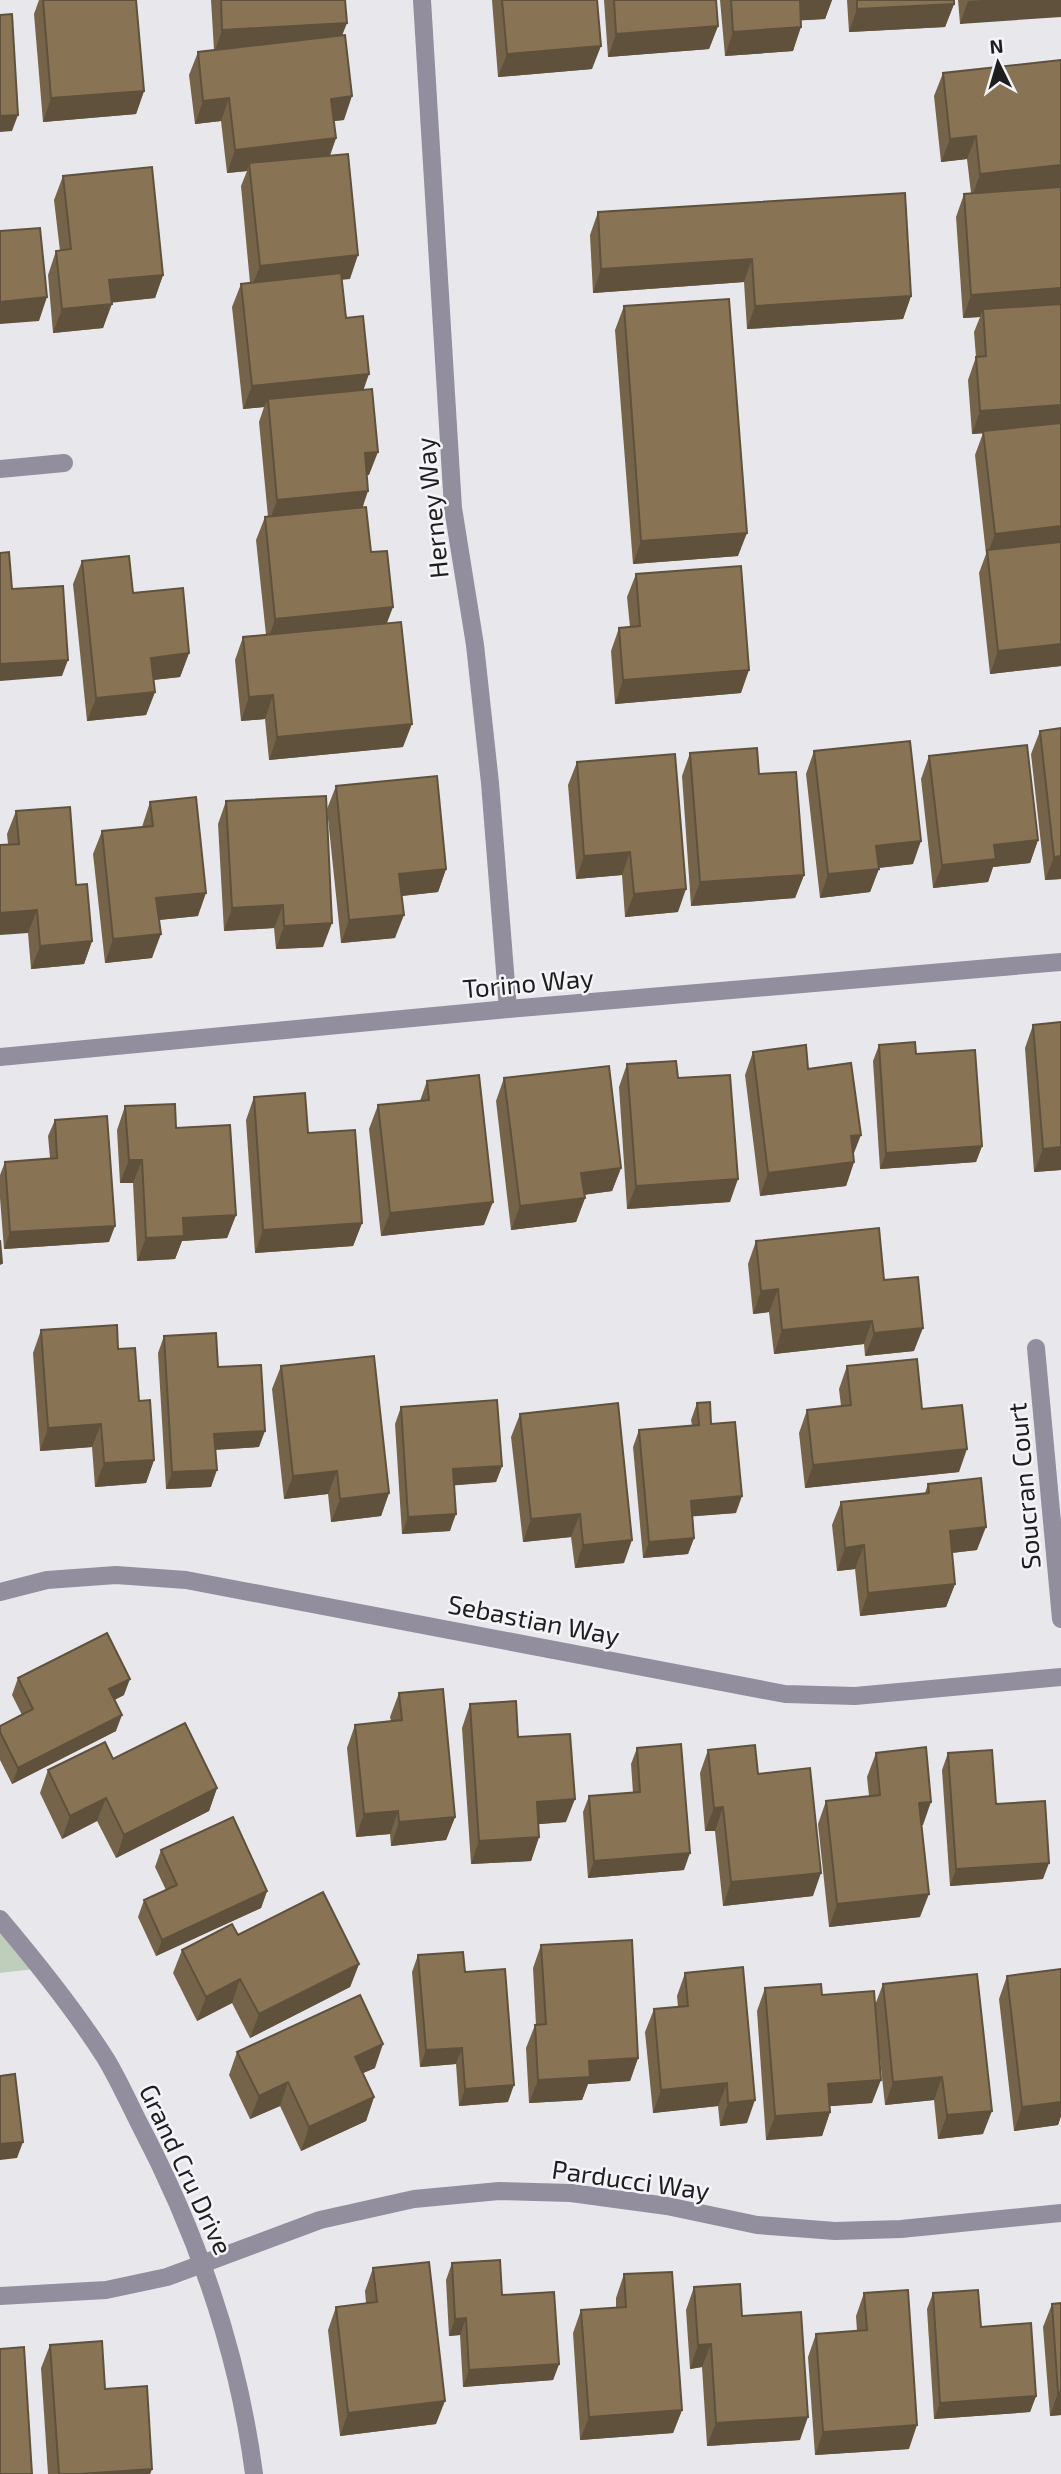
<svg xmlns="http://www.w3.org/2000/svg" width="1061" height="2474" font-family="'Exo 2',sans-serif">
<rect width="100%" height="100%" fill="#e8e7ec"/>
<polygon fill="#beceba" points="0,1919 42,1968 0,1973"/>
<g fill="none" stroke-linecap="round" stroke-linejoin="round">
<g stroke="#928e9d" stroke-width="18">
<polyline points="422,0 453,508 475,645 490,783 508,1009"/>
<polyline points="0,469 64,463"/>
<polyline points="0,1057 508,1009 1061,962"/>
<polyline points="1036,1348 1061,1619"/>
<polyline points="0,1592 47,1580 116,1575 186,1580 785,1694 855,1696 1061,1677"/>
<path d="M0,1919C38,1964 75,2010 106,2059C118,2079 128,2101 138,2121C196,2231 238,2350 254,2474"/>
<polyline points="0,2296 106,2290 167,2277 320,2220 414,2199 499,2191 571,2193 667,2206 757,2225 835,2231 901,2229 1061,2213"/>
</g>
</g>
<g fill="#756449">
<polygon points="39,0 136,0 144,91 136,114 43,122 34,14"/>
<polygon points="211,0 345,0 342,36 344,120 334,121 336,138 330,156 350,279 342,279 346,318 364,389 369,475 367,475 363,507 371,552 387,623 403,747 269,760 265,719 241,721 235,660 243,637 266,635 256,540 265,517 268,517 259,422 264,407 243,409 232,307 241,284 250,283 241,186 247,171 227,173 221,121 195,124 189,75 198,52 214,50"/>
<polygon points="492,0 597,0 592,69 498,77"/>
<polygon points="604,0 716,0 718,26 709,49 608,57"/>
<polygon points="720,0 832,0 825,19 801,20 793,51 725,56"/>
<polygon points="847,0 954,0 954,4 945,27 849,32"/>
<polygon points="958,0 1061,0 960,24"/>
<polygon points="1061,60 1061,666 990,674 979,573 986,554 975,455 983,433 972,434 968,380 976,357 974,332 980,317 963,318 956,217 964,194 971,193 967,159 941,162 934,96 943,73"/>
<polygon points="63,176 163,275 155,298 111,302 103,328 53,333 48,275 56,251 60,251 54,200"/>
<polygon points="598,212 911,296 903,319 747,329 744,282 593,293 590,235"/>
<polygon points="624,306 738,556 633,564 615,330"/>
<polygon points="82,561 133,593 189,653 180,677 153,680 155,692 146,715 87,721 73,584"/>
<polygon points="636,574 741,693 615,704 611,651 619,628 630,627 627,597"/>
<polygon points="1040,731 1061,879 1045,880 1031,754"/>
<polygon points="814,751 913,864 879,868 870,892 820,898 806,774"/>
<polygon points="690,753 759,774 804,875 795,898 691,906 682,776"/>
<polygon points="929,756 1038,840 1030,863 993,867 988,882 933,888 921,779"/>
<polygon points="577,762 678,912 625,917 622,875 576,879 568,785"/>
<polygon points="336,786 446,869 438,892 402,896 395,938 341,943 327,809"/>
<polygon points="226,801 323,947 276,949 274,928 224,931 218,824"/>
<polygon points="150,802 198,916 159,920 152,958 105,963 93,854 102,831 142,827"/>
<polygon points="16,811 76,885 92,941 84,964 31,969 28,933 8,844 7,834"/>
<polygon points="1033,1025 1061,1170 1034,1172 1025,1048"/>
<polygon points="879,1045 916,1054 982,1146 976,1162 880,1169 873,1061"/>
<polygon points="753,1052 808,1069 853,1156 854,1162 846,1186 760,1196 745,1075"/>
<polygon points="627,1064 678,1078 730,1202 627,1209 619,1087"/>
<polygon points="504,1078 621,1168 612,1191 584,1195 585,1198 576,1222 511,1230 496,1101"/>
<polygon points="427,1081 484,1225 381,1236 369,1129 378,1105 420,1101"/>
<polygon points="254,1097 308,1133 362,1223 353,1246 255,1253 246,1120"/>
<polygon points="125,1106 176,1128 236,1215 227,1238 182,1241 175,1259 137,1261 133,1183 120,1183 117,1130"/>
<polygon points="55,1120 109,1242 4,1249 0,1198 0,1175 5,1162 50,1158 48,1136"/>
<polygon points="756,1241 884,1280 914,1351 865,1356 864,1344 774,1354 769,1312 753,1314 748,1264"/>
<polygon points="41,1330 118,1349 139,1401 154,1460 146,1483 95,1487 92,1447 40,1451 33,1353"/>
<polygon points="164,1336 218,1367 259,1447 215,1450 211,1487 166,1489 158,1353"/>
<polygon points="281,1366 389,1493 381,1516 331,1522 328,1494 284,1499 272,1389"/>
<polygon points="847,1366 959,1472 805,1488 799,1433 807,1410 841,1406 839,1389"/>
<polygon points="697,1403 711,1424 736,1513 693,1516 694,1538 688,1554 643,1558 633,1447 639,1430 692,1425 691,1420"/>
<polygon points="401,1407 502,1466 496,1482 454,1485 450,1531 402,1534 395,1424"/>
<polygon points="520,1414 624,1563 575,1568 571,1537 523,1542 511,1437"/>
<polygon points="928,1484 977,1550 952,1553 955,1584 946,1607 860,1616 855,1569 837,1571 832,1525 841,1502 925,1493"/>
<polygon points="18,1678 124,1695 114,1700 116,1731 12,1784 0,1760 0,1726 22,1715 12,1695"/>
<polygon points="399,1693 455,1817 446,1840 391,1846 390,1834 356,1837 347,1748 355,1725 391,1721 390,1717"/>
<polygon points="470,1704 518,1737 566,1822 538,1824 539,1837 531,1861 471,1864 462,1728"/>
<polygon points="637,1748 684,1870 588,1878 583,1812 589,1796 633,1793 631,1764"/>
<polygon points="708,1750 758,1774 813,1896 723,1906 715,1831 705,1831 700,1773"/>
<polygon points="876,1753 923,1825 921,1825 920,1917 829,1927 818,1824 826,1801 869,1796 867,1777"/>
<polygon points="948,1753 996,1804 1043,1879 950,1886 942,1770"/>
<polygon points="113,1759 217,1788 209,1811 116,1858 97,1821 62,1839 40,1793 48,1770"/>
<polygon points="161,1850 267,1891 261,1908 156,1956 138,1917 144,1900 166,1890 155,1867"/>
<polygon points="238,1935 359,1964 350,1987 250,2038 232,2003 197,2021 173,1973 182,1950"/>
<polygon points="541,1945 638,2058 630,2081 588,2084 582,2100 529,2103 526,2048 535,2025 536,2025 533,1968"/>
<polygon points="418,1955 465,1972 508,2102 459,2106 456,2064 420,2067 412,1972"/>
<polygon points="1061,1969 1061,2116 1058,2125 1014,2131 999,1999 1007,1976"/>
<polygon points="685,1973 747,2123 720,2126 718,2106 653,2113 645,2032 654,2009 678,2007 677,1996"/>
<polygon points="883,1984 983,2134 938,2139 934,2100 885,2105 878,2040 872,2103 830,2106 830,2112 822,2136 766,2140 757,2011 765,1988 822,1995 875,2005"/>
<polygon points="237,2052 375,2068 363,2073 374,2097 366,2121 301,2151 280,2106 250,2119 229,2075"/>
<polygon points="452,2263 502,2295 559,2364 553,2380 463,2387 460,2335 449,2336 446,2280"/>
<polygon points="373,2268 436,2424 340,2436 328,2330 336,2307 366,2303 365,2291"/>
<polygon points="624,2274 682,2410 673,2433 580,2440 573,2333 581,2310 616,2308 616,2298"/>
<polygon points="694,2287 742,2316 800,2440 707,2446 702,2367 690,2369 686,2310"/>
<polygon points="864,2293 909,2449 815,2455 808,2357 816,2334 857,2331 856,2316"/>
<polygon points="933,2293 981,2327 1036,2396 1030,2412 934,2419 927,2309"/>
<polygon points="1061,2303 1061,2415 1050,2416 1043,2327 1052,2304"/>
<polygon points="50,2345 105,2389 152,2469 150,2474 48,2474 41,2368"/>
</g>
<g fill="#5f513c">
<polygon points="799,0 832,0 825,19 791,21"/>
<polygon points="982,0 1061,0 1061,17 960,24 968,1"/>
<polygon points="954,4 945,27 849,32 857,9"/>
<polygon points="347,23 338,46 214,54 222,30"/>
<polygon points="718,26 709,49 608,57 616,34"/>
<polygon points="801,27 793,51 725,56 733,32"/>
<polygon points="601,46 592,69 498,77 507,54"/>
<polygon points="144,91 136,114 43,122 51,98"/>
<polygon points="352,96 344,120 323,122 331,99"/>
<polygon points="229,98 221,121 195,124 203,101"/>
<polygon points="18,115 12,131 0,132 0,116"/>
<polygon points="976,136 967,159 941,162 950,139"/>
<polygon points="336,138 327,162 249,163 247,171 227,173 235,150"/>
<polygon points="1061,165 1061,187 972,197 980,174"/>
<polygon points="358,255 350,279 251,289 260,266"/>
<polygon points="752,259 744,282 593,293 601,269"/>
<polygon points="163,275 155,298 100,304 109,280"/>
<polygon points="1061,288 1061,311 983,309 980,317 963,318 971,295"/>
<polygon points="911,296 903,319 747,329 755,306"/>
<polygon points="47,297 39,321 0,324 0,302"/>
<polygon points="112,304 103,328 53,333 62,309"/>
<polygon points="369,374 361,397 268,399 264,407 243,409 252,386"/>
<polygon points="1061,405 1061,428 972,434 980,411"/>
<polygon points="378,452 369,475 356,476 365,453"/>
<polygon points="368,491 360,515 269,523 277,500"/>
<polygon points="1061,526 1061,549 988,553 995,534"/>
<polygon points="747,533 738,556 633,564 641,541"/>
<polygon points="393,607 384,631 267,643 275,619"/>
<polygon points="1061,644 1061,666 990,674 998,651"/>
<polygon points="189,653 180,677 143,681 151,658"/>
<polygon points="68,660 62,676 0,681 0,664"/>
<polygon points="749,670 741,693 615,704 623,680"/>
<polygon points="155,692 146,715 87,721 96,698"/>
<polygon points="273,695 265,719 241,721 249,697"/>
<polygon points="412,724 403,747 269,760 277,737"/>
<polygon points="1038,840 1030,863 993,867 988,882 933,888 942,865 994,845"/>
<polygon points="921,841 913,864 868,869 876,846"/>
<polygon points="630,852 622,875 576,879 584,856"/>
<polygon points="1061,856 1061,879 1045,880 1054,857"/>
<polygon points="446,869 438,892 391,897 399,874"/>
<polygon points="879,869 870,892 820,898 828,874"/>
<polygon points="804,875 795,898 691,906 700,882"/>
<polygon points="686,889 678,912 625,917 634,894"/>
<polygon points="206,893 198,916 148,921 156,898"/>
<polygon points="283,905 274,928 224,931 232,908"/>
<polygon points="37,910 28,933 0,935 0,913"/>
<polygon points="404,915 395,938 341,943 349,920"/>
<polygon points="332,923 323,947 276,949 284,926"/>
<polygon points="161,934 152,958 105,963 113,939"/>
<polygon points="92,941 84,964 31,969 40,946"/>
<polygon points="861,1135 852,1158 851,1136"/>
<polygon points="982,1146 976,1162 880,1169 886,1153"/>
<polygon points="1061,1147 1061,1170 1034,1172 1043,1149"/>
<polygon points="129,1160 142,1160 133,1183 120,1183"/>
<polygon points="854,1162 846,1186 760,1196 768,1173"/>
<polygon points="621,1168 612,1191 573,1196 581,1173"/>
<polygon points="738,1179 730,1202 627,1209 636,1186"/>
<polygon points="585,1198 576,1222 511,1230 520,1206"/>
<polygon points="493,1202 484,1225 381,1236 390,1213"/>
<polygon points="236,1215 227,1238 182,1241 175,1259 137,1261 146,1238 183,1218"/>
<polygon points="362,1223 353,1246 255,1253 263,1230"/>
<polygon points="115,1226 109,1242 4,1249 10,1232"/>
<polygon points="778,1289 769,1312 753,1314 761,1291"/>
<polygon points="872,1321 864,1344 774,1354 782,1330"/>
<polygon points="923,1328 914,1351 865,1356 874,1333"/>
<polygon points="101,1424 92,1447 40,1451 48,1428"/>
<polygon points="265,1431 259,1447 208,1450 214,1434"/>
<polygon points="967,1449 959,1472 805,1488 813,1465"/>
<polygon points="154,1460 146,1483 95,1487 104,1463"/>
<polygon points="502,1466 496,1482 447,1486 453,1469"/>
<polygon points="217,1470 211,1487 166,1489 172,1472"/>
<polygon points="337,1471 328,1494 284,1499 293,1476"/>
<polygon points="389,1493 381,1516 331,1522 340,1499"/>
<polygon points="742,1496 736,1513 685,1517 691,1501"/>
<polygon points="456,1514 450,1531 402,1534 408,1517"/>
<polygon points="580,1514 571,1537 523,1542 531,1519"/>
<polygon points="986,1527 977,1550 941,1554 950,1531"/>
<polygon points="694,1538 688,1554 643,1558 649,1542"/>
<polygon points="632,1540 624,1563 575,1568 583,1545"/>
<polygon points="864,1545 855,1569 837,1571 845,1548"/>
<polygon points="955,1584 946,1607 860,1616 868,1593"/>
<polygon points="130,1679 124,1695 103,1706 109,1689"/>
<polygon points="122,1715 116,1731 12,1784 18,1768"/>
<polygon points="217,1788 209,1811 116,1858 124,1835"/>
<polygon points="106,1798 97,1821 62,1839 70,1816"/>
<polygon points="575,1799 566,1822 528,1825 537,1802"/>
<polygon points="931,1802 923,1825 910,1826 919,1803"/>
<polygon points="723,1807 715,1831 705,1831 714,1808"/>
<polygon points="398,1811 390,1834 356,1837 364,1814"/>
<polygon points="455,1817 446,1840 391,1846 399,1822"/>
<polygon points="539,1837 531,1861 471,1864 479,1841"/>
<polygon points="690,1853 684,1870 588,1878 594,1861"/>
<polygon points="1049,1863 1043,1879 950,1886 956,1869"/>
<polygon points="821,1873 813,1896 723,1906 731,1882"/>
<polygon points="267,1891 261,1908 156,1956 162,1940"/>
<polygon points="929,1894 920,1917 829,1927 837,1904"/>
<polygon points="359,1964 350,1987 250,2038 259,2014"/>
<polygon points="240,1979 232,2003 197,2021 206,1997"/>
<polygon points="383,2044 375,2068 347,2080 355,2057"/>
<polygon points="462,2048 456,2064 420,2067 426,2050"/>
<polygon points="638,2058 630,2081 588,2084 582,2100 529,2103 538,2080 589,2061"/>
<polygon points="942,2077 934,2100 885,2105 893,2082"/>
<polygon points="881,2080 872,2103 820,2107 828,2084"/>
<polygon points="288,2082 280,2106 250,2119 259,2096"/>
<polygon points="727,2083 718,2106 653,2113 661,2090"/>
<polygon points="514,2085 508,2102 459,2106 465,2089"/>
<polygon points="374,2097 366,2121 301,2151 309,2127"/>
<polygon points="755,2100 747,2123 720,2126 728,2103"/>
<polygon points="1061,2102 1061,2116 1058,2125 1014,2131 1022,2107"/>
<polygon points="992,2111 983,2134 938,2139 947,2115"/>
<polygon points="830,2112 822,2136 766,2140 775,2116"/>
<polygon points="23,2142 17,2158 0,2160 0,2144"/>
<polygon points="466,2318 460,2335 449,2336 455,2319"/>
<polygon points="711,2344 702,2367 690,2369 698,2345"/>
<polygon points="559,2364 553,2380 463,2387 469,2370"/>
<polygon points="1061,2392 1061,2415 1050,2416 1058,2393"/>
<polygon points="1036,2396 1030,2412 934,2419 940,2403"/>
<polygon points="445,2401 436,2424 340,2436 348,2413"/>
<polygon points="682,2410 673,2433 580,2440 589,2417"/>
<polygon points="808,2417 800,2440 707,2446 716,2423"/>
<polygon points="917,2425 909,2449 815,2455 823,2432"/>
<polygon points="152,2469 150,2474 80,2474"/>
</g>
<g fill="#887455" stroke="#5f513c" stroke-width="2">
<polygon points="43,0 136,0 144,91 51,98"/>
<polygon points="221,0 345,0 347,23 222,30"/>
<polygon points="502,0 597,0 601,46 507,54"/>
<polygon points="614,0 716,0 718,26 616,34"/>
<polygon points="731,0 800,0 801,27 733,32"/>
<polygon points="857,0 954,0 954,4 857,9"/>
<polygon points="12,14 18,115 0,116 0,15"/>
<polygon points="345,35 352,96 331,99 336,138 235,150 229,98 203,101 198,52"/>
<polygon points="1061,60 1061,165 980,174 976,136 950,139 943,73"/>
<polygon points="348,154 358,255 260,266 249,163"/>
<polygon points="152,167 163,275 109,280 112,304 62,309 56,251 71,249 63,176"/>
<polygon points="1061,187 1061,288 971,295 964,194"/>
<polygon points="905,193 911,296 755,306 752,259 601,269 598,212"/>
<polygon points="40,228 47,297 0,302 0,231"/>
<polygon points="341,273 346,318 363,316 369,374 252,386 241,284"/>
<polygon points="729,299 747,533 641,541 624,306"/>
<polygon points="1061,304 1061,405 980,411 976,357 986,356 983,309"/>
<polygon points="372,389 378,452 365,453 368,491 277,500 268,399"/>
<polygon points="1061,423 1061,526 995,534 983,431"/>
<polygon points="366,507 371,552 387,551 393,607 275,619 265,517"/>
<polygon points="1061,542 1061,644 998,651 987,550"/>
<polygon points="9,552 12,589 63,586 68,660 0,664 0,553"/>
<polygon points="129,556 133,593 183,588 189,653 151,658 155,692 96,698 82,561"/>
<polygon points="741,566 749,670 623,680 619,628 640,626 636,574"/>
<polygon points="401,622 412,724 277,737 273,695 249,697 243,637"/>
<polygon points="1061,728 1061,856 1054,857 1040,731"/>
<polygon points="910,741 921,841 876,846 879,869 828,874 814,751"/>
<polygon points="1027,745 1038,840 994,845 996,859 942,865 929,756"/>
<polygon points="757,748 759,774 796,772 804,875 700,882 690,753"/>
<polygon points="675,754 686,889 634,894 630,852 584,856 577,762"/>
<polygon points="437,776 446,869 399,874 404,915 349,920 336,786"/>
<polygon points="326,796 332,923 284,926 283,905 232,908 226,801"/>
<polygon points="196,797 206,893 156,898 161,934 113,939 102,831 153,826 150,802"/>
<polygon points="70,807 76,885 87,884 92,941 40,946 37,910 0,913 0,845 19,844 16,811"/>
<polygon points="1061,1022 1061,1147 1043,1149 1033,1025"/>
<polygon points="915,1042 916,1054 975,1050 982,1146 886,1153 879,1045"/>
<polygon points="806,1045 808,1069 851,1063 861,1135 851,1136 854,1162 768,1173 753,1052"/>
<polygon points="676,1061 678,1078 730,1075 738,1179 636,1186 627,1064"/>
<polygon points="609,1066 621,1168 581,1173 585,1198 520,1206 504,1078"/>
<polygon points="479,1075 493,1202 390,1213 378,1105 429,1100 427,1081"/>
<polygon points="305,1093 308,1133 355,1130 362,1223 263,1230 254,1097"/>
<polygon points="175,1104 176,1128 230,1125 236,1215 183,1218 184,1236 146,1238 142,1160 129,1160 125,1106"/>
<polygon points="107,1116 115,1226 10,1232 5,1162 57,1158 55,1120"/>
<polygon points="879,1228 884,1280 918,1277 923,1328 874,1333 872,1321 782,1330 778,1289 761,1291 756,1241"/>
<polygon points="0,1240 2,1263 0,1264"/>
<polygon points="117,1325 118,1349 135,1348 139,1401 150,1400 154,1460 104,1463 101,1424 48,1428 41,1330"/>
<polygon points="216,1333 218,1367 261,1365 265,1431 214,1434 217,1470 172,1472 164,1336"/>
<polygon points="374,1356 389,1493 340,1499 337,1471 293,1476 281,1366"/>
<polygon points="917,1359 922,1409 962,1405 967,1449 813,1465 807,1410 851,1405 847,1366"/>
<polygon points="497,1400 502,1466 453,1469 456,1514 408,1517 401,1407"/>
<polygon points="710,1402 711,1424 735,1422 742,1496 691,1501 694,1538 649,1542 639,1430 699,1425 697,1403"/>
<polygon points="618,1403 632,1540 583,1545 580,1514 531,1519 520,1414"/>
<polygon points="981,1478 986,1527 950,1531 955,1584 868,1593 864,1545 845,1548 841,1502 929,1493 928,1484"/>
<polygon points="107,1633 130,1679 109,1689 122,1715 18,1768 0,1732 0,1726 33,1709 18,1678"/>
<polygon points="443,1689 455,1817 399,1822 398,1811 364,1814 355,1725 402,1720 399,1693"/>
<polygon points="516,1701 518,1737 570,1734 575,1799 537,1802 539,1837 479,1841 470,1704"/>
<polygon points="185,1723 217,1788 124,1835 106,1798 70,1816 48,1770 105,1742 113,1759"/>
<polygon points="681,1744 690,1853 594,1861 589,1796 640,1792 637,1748"/>
<polygon points="755,1745 758,1774 810,1768 821,1873 731,1882 723,1807 714,1808 708,1750"/>
<polygon points="926,1747 931,1802 919,1803 929,1894 837,1904 826,1801 880,1795 876,1753"/>
<polygon points="992,1750 996,1804 1045,1801 1049,1863 956,1869 948,1753"/>
<polygon points="233,1817 267,1891 162,1940 144,1900 177,1885 161,1850"/>
<polygon points="323,1892 359,1964 259,2014 240,1979 206,1997 182,1950 232,1924 238,1935"/>
<polygon points="632,1940 638,2058 589,2061 590,2077 538,2080 535,2025 546,2024 541,1945"/>
<polygon points="463,1952 465,1972 505,1969 514,2085 465,2089 462,2048 426,2050 418,1955"/>
<polygon points="743,1967 755,2100 728,2103 727,2083 661,2090 654,2009 688,2006 685,1973"/>
<polygon points="1061,1969 1061,2102 1022,2107 1007,1976"/>
<polygon points="977,1974 992,2111 947,2115 942,2077 893,2082 883,1984"/>
<polygon points="821,1984 822,1995 874,1991 881,2080 828,2084 830,2112 775,2116 765,1988"/>
<polygon points="360,1995 383,2044 355,2057 374,2097 309,2127 288,2082 259,2096 237,2052"/>
<polygon points="15,2074 23,2142 0,2144 0,2076"/>
<polygon points="500,2260 502,2295 554,2292 559,2364 469,2370 466,2318 455,2319 452,2263"/>
<polygon points="429,2262 445,2401 348,2413 336,2307 377,2302 373,2268"/>
<polygon points="672,2272 682,2410 589,2417 581,2310 626,2307 624,2274"/>
<polygon points="740,2284 742,2316 801,2312 808,2417 716,2423 711,2344 698,2345 694,2287"/>
<polygon points="908,2290 917,2425 823,2432 816,2334 867,2330 864,2293"/>
<polygon points="978,2290 981,2327 1031,2323 1036,2396 940,2403 933,2293"/>
<polygon points="1061,2303 1061,2392 1058,2393 1052,2304"/>
<polygon points="102,2341 105,2389 147,2386 152,2469 80,2474 59,2474 50,2345"/>
<polygon points="24,2347 32,2474 0,2474 0,2349"/>
</g>
<g text-anchor="middle" dominant-baseline="central" stroke-width="5" stroke-linejoin="round" paint-order="stroke">
<g font-size="26" fill="#1e1e1f" stroke="#f5f4f9">
<text transform="translate(431 508) rotate(-96)">Herney Way</text>
<text transform="translate(528 982) rotate(-5)">Torino Way</text>
<text transform="translate(1023 1486) rotate(-95)">Soucran Court</text>
<text transform="translate(534 1619) rotate(11)">Sebastian Way</text>
<text transform="translate(187 2169) rotate(65)">Grand Cru Drive</text>
<text transform="translate(631 2179) rotate(8)">Parducci Way</text>
</g>
</g>
<g transform="translate(998 63) rotate(355)" stroke="#f5f4f9" stroke-width="5" paint-order="stroke">
<path d="M0-5L12 26L0 18L-12 26Z" fill="#1e1e1f"/>
<text y="-10" font-size="19" font-weight="bold" text-anchor="middle" fill="#1e1e1f">N</text>
</g>
</svg>
